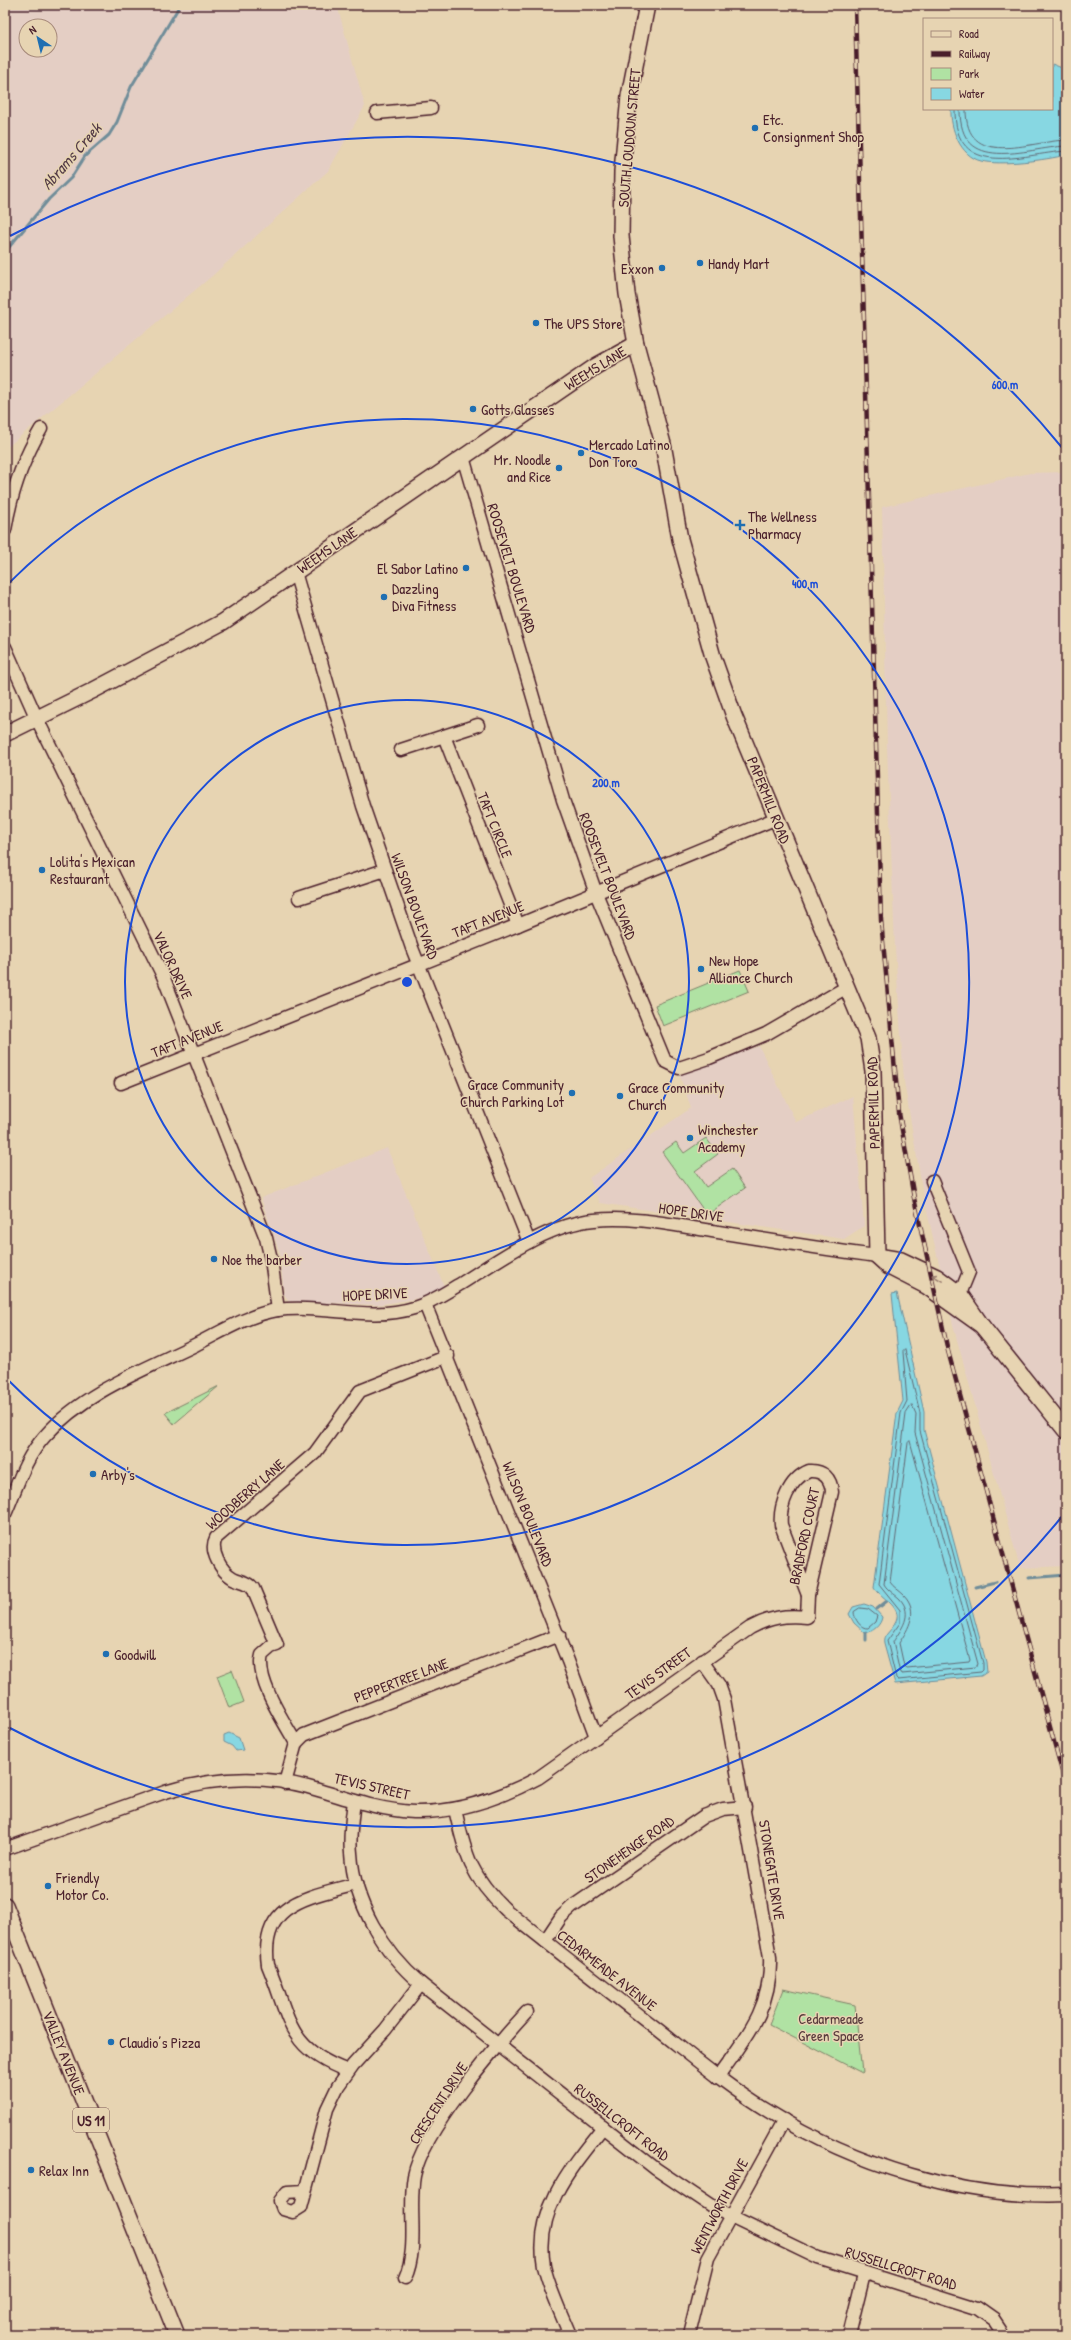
<svg xmlns="http://www.w3.org/2000/svg" width="1071" height="2340" font-family="'Patrick Hand',sans-serif">
<rect width="100%" height="100%" fill="#e7d4b2"/>
<filter id="ink" filterUnits="userSpaceOnUse"><feTurbulence type="fractalNoise" baseFrequency=".025" numOctaves="2"/><feDisplacementMap in="SourceGraphic" scale="8" xChannelSelector="R" yChannelSelector="G"/><feConvolveMatrix kernelMatrix="1 2 1 2 8 2 1 2 1" color-interpolation-filters="sRGB"/></filter>
<g filter="url(#ink)">
<g fill="#e4cec4" fill-rule="evenodd">
<path d="M5,5H337L365,106L328,171L212,276L5,449ZM26,26H50V50H26Z"/>
<polygon points="1066,472 1066,1566 1020,1568 954,1329 923,1194 904,1081 895,948 887,748 882,507 1030,473"/>
<polygon points="759,1046 796,1122 853,1096 864,1226 844,1239 600,1203 589,1178 691,1108 679,1074"/>
<polygon points="387,1148 444,1286 420,1298 377,1305 289,1301 284,1294 280,1254 261,1198"/>
</g>
<g fill="#b0e2a3" stroke="#7d8067">
<polygon points="740,970 749,991 663,1026 655,1005"/>
<polygon points="706,1138 718,1154 695,1171 706,1187 732,1169 745,1188 707,1215 662,1152 676,1142 684,1153"/>
<polygon points="219,1386 174,1424 165,1413"/>
<polygon points="232,1670 244,1702 229,1708 217,1676"/>
<polygon points="783,1989 855,2005 862,2073 769,2025"/>
</g>
<g fill="#87d7e2" stroke="#6f8d99">
<path d="M1052,64L1062,68L1066,72V155C1046,160 1000,166 981,161C960,156 950,128 951,109H1052Z"/>
<path d="M897,1293L924,1412V1430L986,1662L987,1672L981,1676L895,1684L884,1644C882,1636 890,1632 894,1625C906,1608 881,1599 874,1587L897,1413L903,1401L892,1294Z"/>
<path d="M864,1604L873,1607L882,1617C881,1625 873,1632 865,1633L854,1623L849,1614L853,1607Z"/>
<polygon points="229,1733 239,1738 243,1750 236,1751 232,1746 224,1742 224,1735"/>
</g>
<g fill="none" stroke-linecap="round" stroke-linejoin="round">
<g stroke="#626974" stroke-width="1">
<path d="M955,109C954,181 1022,154 1066,151"/>
<path d="M960,109C959,176 1026,148 1066,146"/>
<path d="M966,109C965,170 1030,141 1066,140"/>
<polygon points="905,1350 920,1413 920,1431 983,1663 983,1670 981,1672 898,1680 896,1678 887,1641 900,1623 900,1610 879,1584 901,1413 907,1401 903,1352"/>
<path d="M912,1405L916,1414L915,1433L978,1664L976,1667L902,1674L900,1673L893,1642C901,1629 914,1615 900,1599C895,1594 887,1590 884,1584L906,1414Z"/>
<path d="M910,1441L970,1660L969,1662L907,1668L904,1666L899,1643C909,1628 919,1611 904,1595C899,1590 893,1587 890,1582L908,1443Z"/>
<path d="M860,1608L868,1609L877,1616L875,1622L868,1628C861,1629 854,1619 854,1612Z"/>
</g>
<g stroke="#6f8d99" stroke-width="3">
<polyline points="5,252 49,199 71,178 85,156 109,135 117,122 131,87 180,5"/>
<polyline points="1029,1578 1066,1575"/>
<polyline points="975,1587 995,1582"/>
<polyline points="877,1609 887,1601"/>
<polyline points="866,1633 866,1640"/>
</g>
<defs>
<g id="minor">
<polyline points="377,113 431,108"/>
<polyline points="463,457 563,800 596,893 665,1061 679,1068 709,1058 766,1034 847,987"/>
<path d="M5,530C11,493 22,461 41,429"/>
<polyline points="295,572 363,806 412,948 529,1242"/>
<polyline points="5,647 37,719 163,976 266,1238 271,1259 278,1310"/>
<polyline points="444,736 518,925"/>
<polyline points="401,750 478,725"/>
<polyline points="299,898 385,870"/>
<polyline points="121,1083 518,925 777,818"/>
<polyline points="932,1181 969,1272 960,1294"/>
<polyline points="425,1304 568,1661 596,1737"/>
<path d="M809,1471C823,1470 831,1478 832,1492L808,1595L781,1525C779,1506 789,1479 809,1471Z"/>
<path d="M5,1514C17,1487 24,1459 45,1436C84,1392 144,1370 195,1345C221,1332 248,1315 277,1310C322,1304 369,1322 414,1308C431,1303 446,1292 462,1283C500,1259 548,1224 594,1220C633,1216 673,1225 712,1231C767,1240 822,1249 877,1256"/>
<path d="M702,1661L719,1685L724,1699L770,1957C772,2009 746,2037 718,2077"/>
<path d="M296,1743C284,1722 255,1679 262,1655L271,1647L277,1645L253,1588C248,1581 240,1582 233,1578C221,1571 209,1551 216,1538L315,1453L360,1391L448,1356"/>
<polyline points="285,1783 296,1743 304,1735 559,1635"/>
<path d="M354,1801C352,1818 349,1836 351,1853C354,1903 383,1952 421,1984L656,2169L714,2208L818,2258L977,2308L994,2320L1004,2335"/>
<path d="M455,1809C465,1855 471,1877 506,1910C556,1950 606,1989 656,2028C693,2057 728,2087 768,2111C853,2164 965,2200 1066,2195"/>
<path d="M5,1849L165,1792C211,1778 261,1775 308,1787C343,1797 377,1810 414,1812C459,1813 499,1799 538,1778L750,1628C770,1617 785,1615 807,1617L808,1595"/>
<polyline points="545,1941 561,1917 572,1907 704,1816 723,1809 745,1807"/>
<path d="M348,2071C286,2048 291,2020 268,1965C259,1902 310,1897 356,1884"/>
<polyline points="305,2191 287,2192 280,2201 283,2209 293,2212 301,2207 327,2109 338,2086 353,2065 385,2030 421,1984"/>
<path d="M405,2278C419,2247 408,2209 414,2176C423,2130 495,2047 527,2012"/>
<path d="M570,2335C561,2313 549,2289 544,2266C534,2210 571,2167 603,2127"/>
<polyline points="689,2335 708,2258 784,2120"/>
<polyline points="849,2335 864,2274"/>
</g>
<g id="major">
<polyline points="647,5 629,96 622,171 621,236 627,294 636,344 663,444 680,539 713,657 734,716 868,1038 873,1071 877,1256 889,1267 926,1286 982,1326"/>
<polyline points="5,734 92,691 223,622 596,366 636,344"/>
<polyline points="877,1256 901,1260 937,1277 960,1294 982,1326 1066,1431"/>
<polyline points="5,1905 177,2335"/>
</g>
</defs>
<use href="#minor" stroke="#4a1f2b" stroke-width="15"/>
<use href="#major" stroke="#4a1f2b" stroke-width="18"/>
<use href="#minor" stroke="#e7d4b2" stroke-width="12"/>
<use href="#major" stroke="#e7d4b2" stroke-width="15"/>
<defs>
<polyline id="rail" points="855,5 881,920 899,1113 914,1198 948,1351 1066,1786"/>
</defs>
<use href="#rail" stroke="#4a1f2b" stroke-width="4.5"/>
<use href="#rail" stroke="#e7d4b2" stroke-width="3" stroke-dasharray="9" stroke-linecap="butt"/>
</g>
<defs><path id="oneway-shaft" d="M-6 0H5M1.5-3L5.5 0L1.5 3" fill="none" stroke-width="1.6" stroke-linecap="round" stroke-linejoin="round"/></defs>
<use stroke="#987a6e" href="#oneway-shaft" transform="translate(937 1278) rotate(-149)"/>
</g>
<g fill="none" stroke="#1d4ed8" stroke-width="2">
<circle cx="407" cy="982" r="282"/>
<path d="M5 587A563 563 0 1 1 5 1377"/>
<path d="M1064 1514A845 845 0 0 1 10 1728M10 236A845 845 0 0 1 1064 450"/>
</g>
<g fill="#1f6fb2" stroke="#e7d4b2" stroke-width="1.5">
<circle cx="755" cy="128" r="4"/>
<circle cx="700" cy="263" r="4"/>
<circle cx="662" cy="268" r="4"/>
<circle cx="536" cy="323" r="4"/>
<circle cx="473" cy="409" r="4"/>
<circle cx="581" cy="453" r="4"/>
<circle cx="559" cy="468" r="4"/>
<path d="M738 519h4v4h4v4h-4v4h-4v-4h-4v-4h4z"/>
<circle cx="466" cy="568" r="4"/>
<circle cx="384" cy="597" r="4"/>
<circle cx="42" cy="870" r="4"/>
<circle cx="701" cy="969" r="4"/>
<circle cx="572" cy="1093" r="4"/>
<circle cx="620" cy="1096" r="4"/>
<circle cx="690" cy="1138" r="4"/>
<circle cx="214" cy="1259" r="4"/>
<circle cx="93" cy="1474" r="4"/>
<circle cx="106" cy="1654" r="4"/>
<circle cx="48" cy="1886" r="4"/>
<circle cx="111" cy="2042" r="4"/>
<circle cx="31" cy="2170" r="4"/>
</g>
<g text-anchor="middle" dominant-baseline="central" stroke-width="3" stroke-linejoin="round" paint-order="stroke">
<rect fill="#e7d4b2" stroke="#795554" stroke-width="1" x="73" y="2108" width="36" height="24" rx="3"/>
<g font-size="14" font-weight="bold" fill="#4a1f2b">
<text x="91" y="2120">US 11</text>
</g>
<g font-size="15" fill="#4a1f2b" stroke="#e7d4b2" text-anchor="start">
<text x="763" y="119">Etc.<tspan x="763" dy="17">Consignment Shop</tspan></text>
<text x="708" y="263">Handy Mart</text>
<text x="654" y="268" text-anchor="end">Exxon</text>
<text x="544" y="323">The UPS Store</text>
<text x="481" y="409">Gotts Glasses</text>
<text x="589" y="444">Mercado Latino<tspan x="589" dy="17">Don Toro</tspan></text>
<text x="551" y="459" text-anchor="end">Mr. Noodle<tspan x="551" dy="17">and Rice</tspan></text>
<text x="748" y="516">The Wellness<tspan x="748" dy="17">Pharmacy</tspan></text>
<text x="458" y="568" text-anchor="end">El Sabor Latino</text>
<text x="392" y="588">Dazzling<tspan x="392" dy="17">Diva Fitness</tspan></text>
<text x="50" y="861">Lolita's Mexican<tspan x="50" dy="17">Restaurant</tspan></text>
<text x="709" y="960">New Hope<tspan x="709" dy="17">Alliance Church</tspan></text>
<text x="564" y="1084" text-anchor="end">Grace Community<tspan x="564" dy="17">Church Parking Lot</tspan></text>
<text x="628" y="1087">Grace Community<tspan x="628" dy="17">Church</tspan></text>
<text x="698" y="1129">Winchester<tspan x="698" dy="17">Academy</tspan></text>
<text x="222" y="1259">Noe the barber</text>
<text x="101" y="1474">Arby's</text>
<text x="114" y="1654">Goodwill</text>
<text x="56" y="1877">Friendly<tspan x="56" dy="17">Motor Co.</tspan></text>
<text x="119" y="2042">Claudio’s Pizza</text>
<text x="39" y="2170">Relax Inn</text>
</g>
<g font-size="15" fill="#4a1f2b" stroke="#e7d4b2">
<text transform="translate(629 138) rotate(-85)">SOUTH LOUDOUN STREET</text>
<text transform="translate(595 368) rotate(-32)">WEEMS LANE</text>
<text transform="translate(327 550) rotate(-35)">WEEMS LANE</text>
<text transform="translate(512 568) rotate(73)">ROOSEVELT BOULEVARD</text>
<text transform="translate(769 800) rotate(68)">PAPERMILL ROAD</text>
<text transform="translate(495 825) rotate(68)">TAFT CIRCLE</text>
<text transform="translate(608 876) rotate(69)">ROOSEVELT BOULEVARD</text>
<text transform="translate(415 906) rotate(70)">WILSON BOULEVARD</text>
<text transform="translate(488 919) rotate(-22)">TAFT AVENUE</text>
<text transform="translate(173 965) rotate(65)">VALOR DRIVE</text>
<text transform="translate(187 1039) rotate(-22)">TAFT AVENUE</text>
<text transform="translate(873 1103) rotate(-92)">PAPERMILL ROAD</text>
<text transform="translate(691 1212) rotate(8)">HOPE DRIVE</text>
<text transform="translate(375 1294) rotate(-3)">HOPE DRIVE</text>
<text transform="translate(245 1494) rotate(-41)">WOODBERRY LANE</text>
<text transform="translate(528 1514) rotate(68)">WILSON BOULEVARD</text>
<text transform="translate(804 1536) rotate(-78)">BRADFORD COURT</text>
<text transform="translate(658 1673) rotate(-36)">TEVIS STREET</text>
<text transform="translate(401 1680) rotate(-21)">PEPPERTREE LANE</text>
<text transform="translate(372 1786) rotate(13)">TEVIS STREET</text>
<text transform="translate(629 1849) rotate(-35)">STONEHENGE ROAD</text>
<text transform="translate(772 1870) rotate(81)">STONEGATE DRIVE</text>
<text transform="translate(607 1970) rotate(38)">CEDARMEADE AVENUE</text>
<text transform="translate(64 2053) rotate(68)">VALLEY AVENUE</text>
<text transform="translate(438 2103) rotate(-57)">CRESCENT DRIVE</text>
<text transform="translate(622 2122) rotate(38)">RUSSELLCROFT ROAD</text>
<text transform="translate(719 2206) rotate(-62)">WENTWORTH DRIVE</text>
<text transform="translate(901 2268) rotate(17)">RUSSELLCROFT ROAD</text>
</g>
<g font-size="15" fill="#593c3d" stroke="#e7d4b2">
<text x="831" y="2018">Cedarmeade<tspan x="831" dy="17">Green Space</tspan></text>
</g>
<g font-size="16" font-style="italic" fill="#533b46" stroke="#e7d4b2">
<text transform="translate(71 156) rotate(-49)">Abrams Creek</text>
</g>
</g>
<circle cx="407" cy="982" r="6" fill="#1d4ed8" stroke="#e7d4b2" stroke-width="2"/>
<g font-size="12" text-anchor="middle" font-weight="bold" fill="#1d4ed8" stroke="#e7d4b2" stroke-width="3" stroke-linejoin="round" paint-order="stroke">
<text x="1005" y="389">600 m</text>
<text x="805" y="588">400 m</text>
<text x="606" y="787">200 m</text>
</g>
<rect width="1071" height="2340" fill="none" stroke="#e7d4b2" stroke-width="20"/>
<rect x="10" y="10" width="1051" height="2320" fill="none" stroke="#4a1f2b" stroke-width="1.5" filter="url(#ink)"/>
<rect x="923" y="18" width="130" height="92" fill="#e7d4b2" stroke="#a88c7c"/>
<rect x="931" y="31" width="20" height="6" fill="#e7d4b2" stroke="#a88c7c"/>
<text x="959" y="38" font-size="12" fill="#4a1f2b">Road</text>
<rect x="931" y="51" width="20" height="6" fill="#4a1f2b" stroke="#a88c7c"/>
<text x="959" y="58" font-size="12" fill="#4a1f2b">Railway</text>
<rect x="931" y="68" width="20" height="12" fill="#b0e2a3" stroke="#a88c7c"/>
<text x="959" y="78" font-size="12" fill="#4a1f2b">Park</text>
<rect x="931" y="88" width="20" height="12" fill="#87d7e2" stroke="#a88c7c"/>
<text x="959" y="98" font-size="12" fill="#4a1f2b">Water</text>
<g transform="translate(38 38) rotate(325)"><circle r="19" fill="#e7d4b2" stroke="#a88c7c"/>
<path d="M0-3L7 15L0 10L-7 15Z" fill="#1f6fb2"/>
<text y="-6" font-size="11" font-weight="bold" text-anchor="middle" fill="#4a1f2b">N</text>
</g>
</svg>
